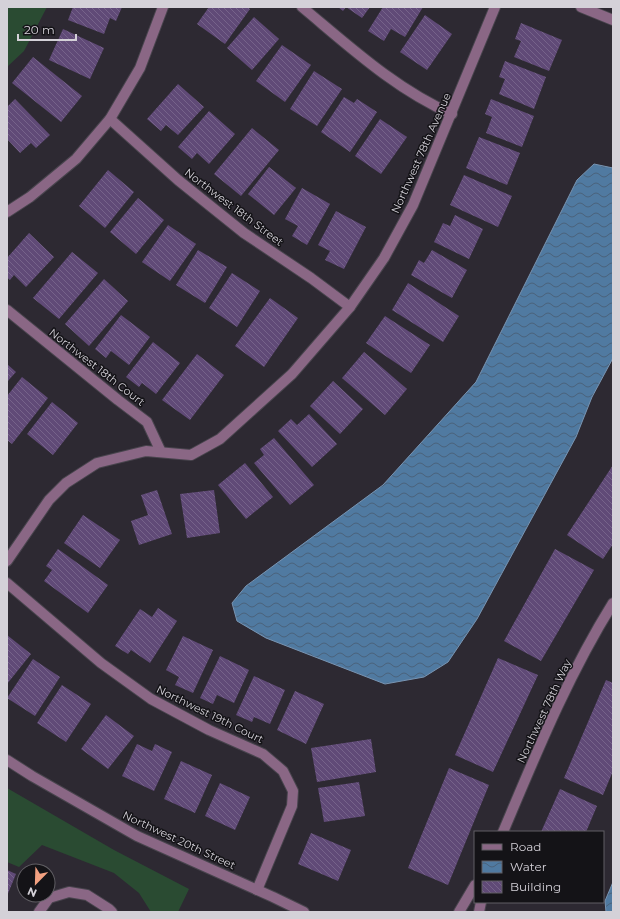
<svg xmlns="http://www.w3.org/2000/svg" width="620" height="919" font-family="Montserrat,sans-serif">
<defs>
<pattern id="water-waves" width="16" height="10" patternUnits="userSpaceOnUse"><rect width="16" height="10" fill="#507aa1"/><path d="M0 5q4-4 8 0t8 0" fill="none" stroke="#4a627b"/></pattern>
<pattern id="building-back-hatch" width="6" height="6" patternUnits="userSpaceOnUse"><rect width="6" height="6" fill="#604a77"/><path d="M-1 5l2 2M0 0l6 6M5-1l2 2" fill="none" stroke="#76638a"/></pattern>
</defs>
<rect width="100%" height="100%" fill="#2d2932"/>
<g fill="#2a4b32">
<polygon points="7,7 47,7 24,51 7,67"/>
<polygon points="7,788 114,850 189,889 178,912 151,912 139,893 114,873 42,845 19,867 7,862"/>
</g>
<g fill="url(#water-waves)" stroke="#7894b2">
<polygon points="594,164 613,168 613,358 592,397 576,437 477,619 448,662 424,677 385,684 266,638 237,621 232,603 246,586 383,485 476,382 577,180"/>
<polygon points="613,882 613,912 606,912 605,901"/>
</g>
<g fill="url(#building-back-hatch)">
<polygon points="73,7 122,7 116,21 110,18 104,34 68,20"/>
<polygon points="209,7 247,7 250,9 225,44 197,24"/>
<polygon points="338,7 370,7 362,18 346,7 343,11"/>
<polygon points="383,7 423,7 405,37 391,29 384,41 368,31"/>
<polygon points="425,15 452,34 427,70 400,52"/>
<polygon points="254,17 279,39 252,70 227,48"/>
<polygon points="521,23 562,40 549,71 514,57 521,41 515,39"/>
<polygon points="63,29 104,48 90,79 49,60"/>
<polygon points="282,45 311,65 285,102 256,81"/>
<polygon points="33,57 82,96 61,122 12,83"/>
<polygon points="505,61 546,77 534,109 499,94 505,79 499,77"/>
<polygon points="314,71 342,89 317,126 290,109"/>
<polygon points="178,84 204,107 178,135 166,125 161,131 147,119"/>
<polygon points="344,97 354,103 357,99 377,112 350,152 321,132"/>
<polygon points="15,99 50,135 36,148 31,143 20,153 7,139 7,107"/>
<polygon points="491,99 534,116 522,147 486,133 492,117 485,114"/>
<polygon points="209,111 235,134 209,164 197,153 192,159 178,147"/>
<polygon points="380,119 407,137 381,174 355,156"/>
<polygon points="252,128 279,150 241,196 214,174"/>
<polygon points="479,137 520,153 507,185 466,168"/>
<polygon points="269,167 296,188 274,215 248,194"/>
<polygon points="108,170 134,192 105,228 79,206"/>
<polygon points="464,175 512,196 498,227 450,205"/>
<polygon points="302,188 330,204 307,245 292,236 298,226 285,219"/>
<polygon points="138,198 164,220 136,254 110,232"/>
<polygon points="336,211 366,227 344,269 325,260 330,251 318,245"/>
<polygon points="455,215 483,229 469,259 434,242 443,223 450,226"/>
<polygon points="168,225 196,244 170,281 142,262"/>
<polygon points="29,233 54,257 26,287 14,275 10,280 7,277 7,258"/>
<polygon points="198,250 227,267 205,303 176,285"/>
<polygon points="432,250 467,270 452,298 411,275 419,260 424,263"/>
<polygon points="72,252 98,273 59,319 33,298"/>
<polygon points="232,273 260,291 237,327 209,308"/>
<polygon points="104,279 128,301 89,346 65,324"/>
<polygon points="408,283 459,316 443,342 392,310"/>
<polygon points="270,298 298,318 264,367 235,346"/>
<polygon points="121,315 150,337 129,365 111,351 106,358 95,349"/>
<polygon points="385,316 430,345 411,373 366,343"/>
<polygon points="153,342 180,363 156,394 142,383 139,387 126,377"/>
<polygon points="364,352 407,389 385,415 342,378"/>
<polygon points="197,354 224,375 190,420 162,400"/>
<polygon points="7,364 16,372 7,382"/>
<polygon points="22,377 48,398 12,444 7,440 7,396"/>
<polygon points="333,381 363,409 340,434 310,406"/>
<polygon points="52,402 78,423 53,455 27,434"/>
<polygon points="309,414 337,444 312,467 278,431 291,419 297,425"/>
<polygon points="274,438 314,485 290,505 254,463 264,455 260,449"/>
<polygon points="245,463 273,497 246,519 218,485"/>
<polygon points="613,465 613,544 603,559 567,535"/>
<polygon points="157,490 172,534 139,545 131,521 148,515 141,495"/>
<polygon points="214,490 220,533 187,538 180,494"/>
<polygon points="83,515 120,540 100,568 64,543"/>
<polygon points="58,549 108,585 88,613 44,581 52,570 46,566"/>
<polygon points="555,549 594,570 541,661 504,641"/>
<polygon points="158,608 177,621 150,663 131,650 128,654 115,646 140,609 152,617"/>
<polygon points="7,635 31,654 7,684"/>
<polygon points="183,636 213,650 193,693 175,685 179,677 166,670"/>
<polygon points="220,656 249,670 234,703 217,695 213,704 200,698"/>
<polygon points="498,658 538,675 493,772 455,755"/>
<polygon points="33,659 60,677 35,716 7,698"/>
<polygon points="254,676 285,690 270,724 254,717 252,722 236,715"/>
<polygon points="606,680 613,683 613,771 603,795 564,778"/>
<polygon points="62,685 91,704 66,742 37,723"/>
<polygon points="295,691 324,704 306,744 277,730"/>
<polygon points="106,715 134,736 108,769 81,749"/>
<polygon points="371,739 376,772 317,782 311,748"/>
<polygon points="137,744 152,751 155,744 172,752 154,791 122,776"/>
<polygon points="181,761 212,775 195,813 164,799"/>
<polygon points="449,768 489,785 448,885 408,868"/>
<polygon points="359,782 365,816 324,822 318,788"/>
<polygon points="220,783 250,797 235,830 205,816"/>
<polygon points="560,789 597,806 586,832 541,832"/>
<polygon points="311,833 351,850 338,881 298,864"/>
<polygon points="7,870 16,874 7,896"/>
</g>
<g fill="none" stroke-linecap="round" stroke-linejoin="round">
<defs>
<g id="minor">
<path d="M302,7C349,46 395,89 452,114"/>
<polyline points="581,7 613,20"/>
<polyline points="110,119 178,180 244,233 311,278 350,307"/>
<polyline points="7,212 30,197 76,159 110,119 140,68 163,7"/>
<polyline points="7,310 118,400 147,422 161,452"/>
<polyline points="7,561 49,500 66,483 97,463 146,451 191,455 220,439 292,374 350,307 384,258 413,205 495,7"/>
<polyline points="7,583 101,663 151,699 209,730 263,754 283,771 293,791 292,806 257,890"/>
<polyline points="7,760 32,776 137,836 273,897 304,912"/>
<path d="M503,832C536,754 568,675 613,603"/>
<polyline points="39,912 49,898 69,892 87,895 109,909 112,912"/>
<polyline points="459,912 475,885"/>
<polyline points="479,912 481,902"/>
</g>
</defs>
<use href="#minor" stroke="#48444d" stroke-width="12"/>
<use href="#minor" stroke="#8a6785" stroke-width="10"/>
</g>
<g text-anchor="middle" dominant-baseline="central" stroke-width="3" stroke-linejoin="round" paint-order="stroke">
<g font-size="11" fill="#d4d1d8" stroke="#141317">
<text transform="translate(421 153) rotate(-66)">Northwest 78th Avenue</text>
<text transform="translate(234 207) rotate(37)">Northwest 18th Street</text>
<text transform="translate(97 367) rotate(38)">Northwest 18th Court</text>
<text transform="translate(544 711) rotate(-65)">Northwest 78th Way</text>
<text transform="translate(210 714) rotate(26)">Northwest 19th Court</text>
<text transform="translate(179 840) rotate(25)">Northwest 20th Street</text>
</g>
</g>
<rect width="620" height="919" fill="none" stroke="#d4d1d8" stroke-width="16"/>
<rect x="474" y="831" width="130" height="72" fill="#141317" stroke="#615f64"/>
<rect x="482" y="844" width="20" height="6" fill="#8a6785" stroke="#615f64"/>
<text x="510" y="851" font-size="12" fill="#d4d1d8">Road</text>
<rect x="482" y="861" width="20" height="12" fill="url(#water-waves)" stroke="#615f64"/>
<text x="510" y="871" font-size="12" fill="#d4d1d8">Water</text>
<rect x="482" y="881" width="20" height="12" fill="url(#building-back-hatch)" stroke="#615f64"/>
<text x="510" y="891" font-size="12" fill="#d4d1d8">Building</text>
<g transform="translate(36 883) rotate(203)"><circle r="19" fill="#141317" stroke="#615f64"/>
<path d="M0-3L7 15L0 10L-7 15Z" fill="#f2a080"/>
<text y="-6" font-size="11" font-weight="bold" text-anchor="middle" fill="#d4d1d8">N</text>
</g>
<path d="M18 34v6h58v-6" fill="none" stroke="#d4d1d8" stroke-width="2"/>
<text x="24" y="34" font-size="12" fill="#d4d1d8" stroke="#141317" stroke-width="3" paint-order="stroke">20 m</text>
</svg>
